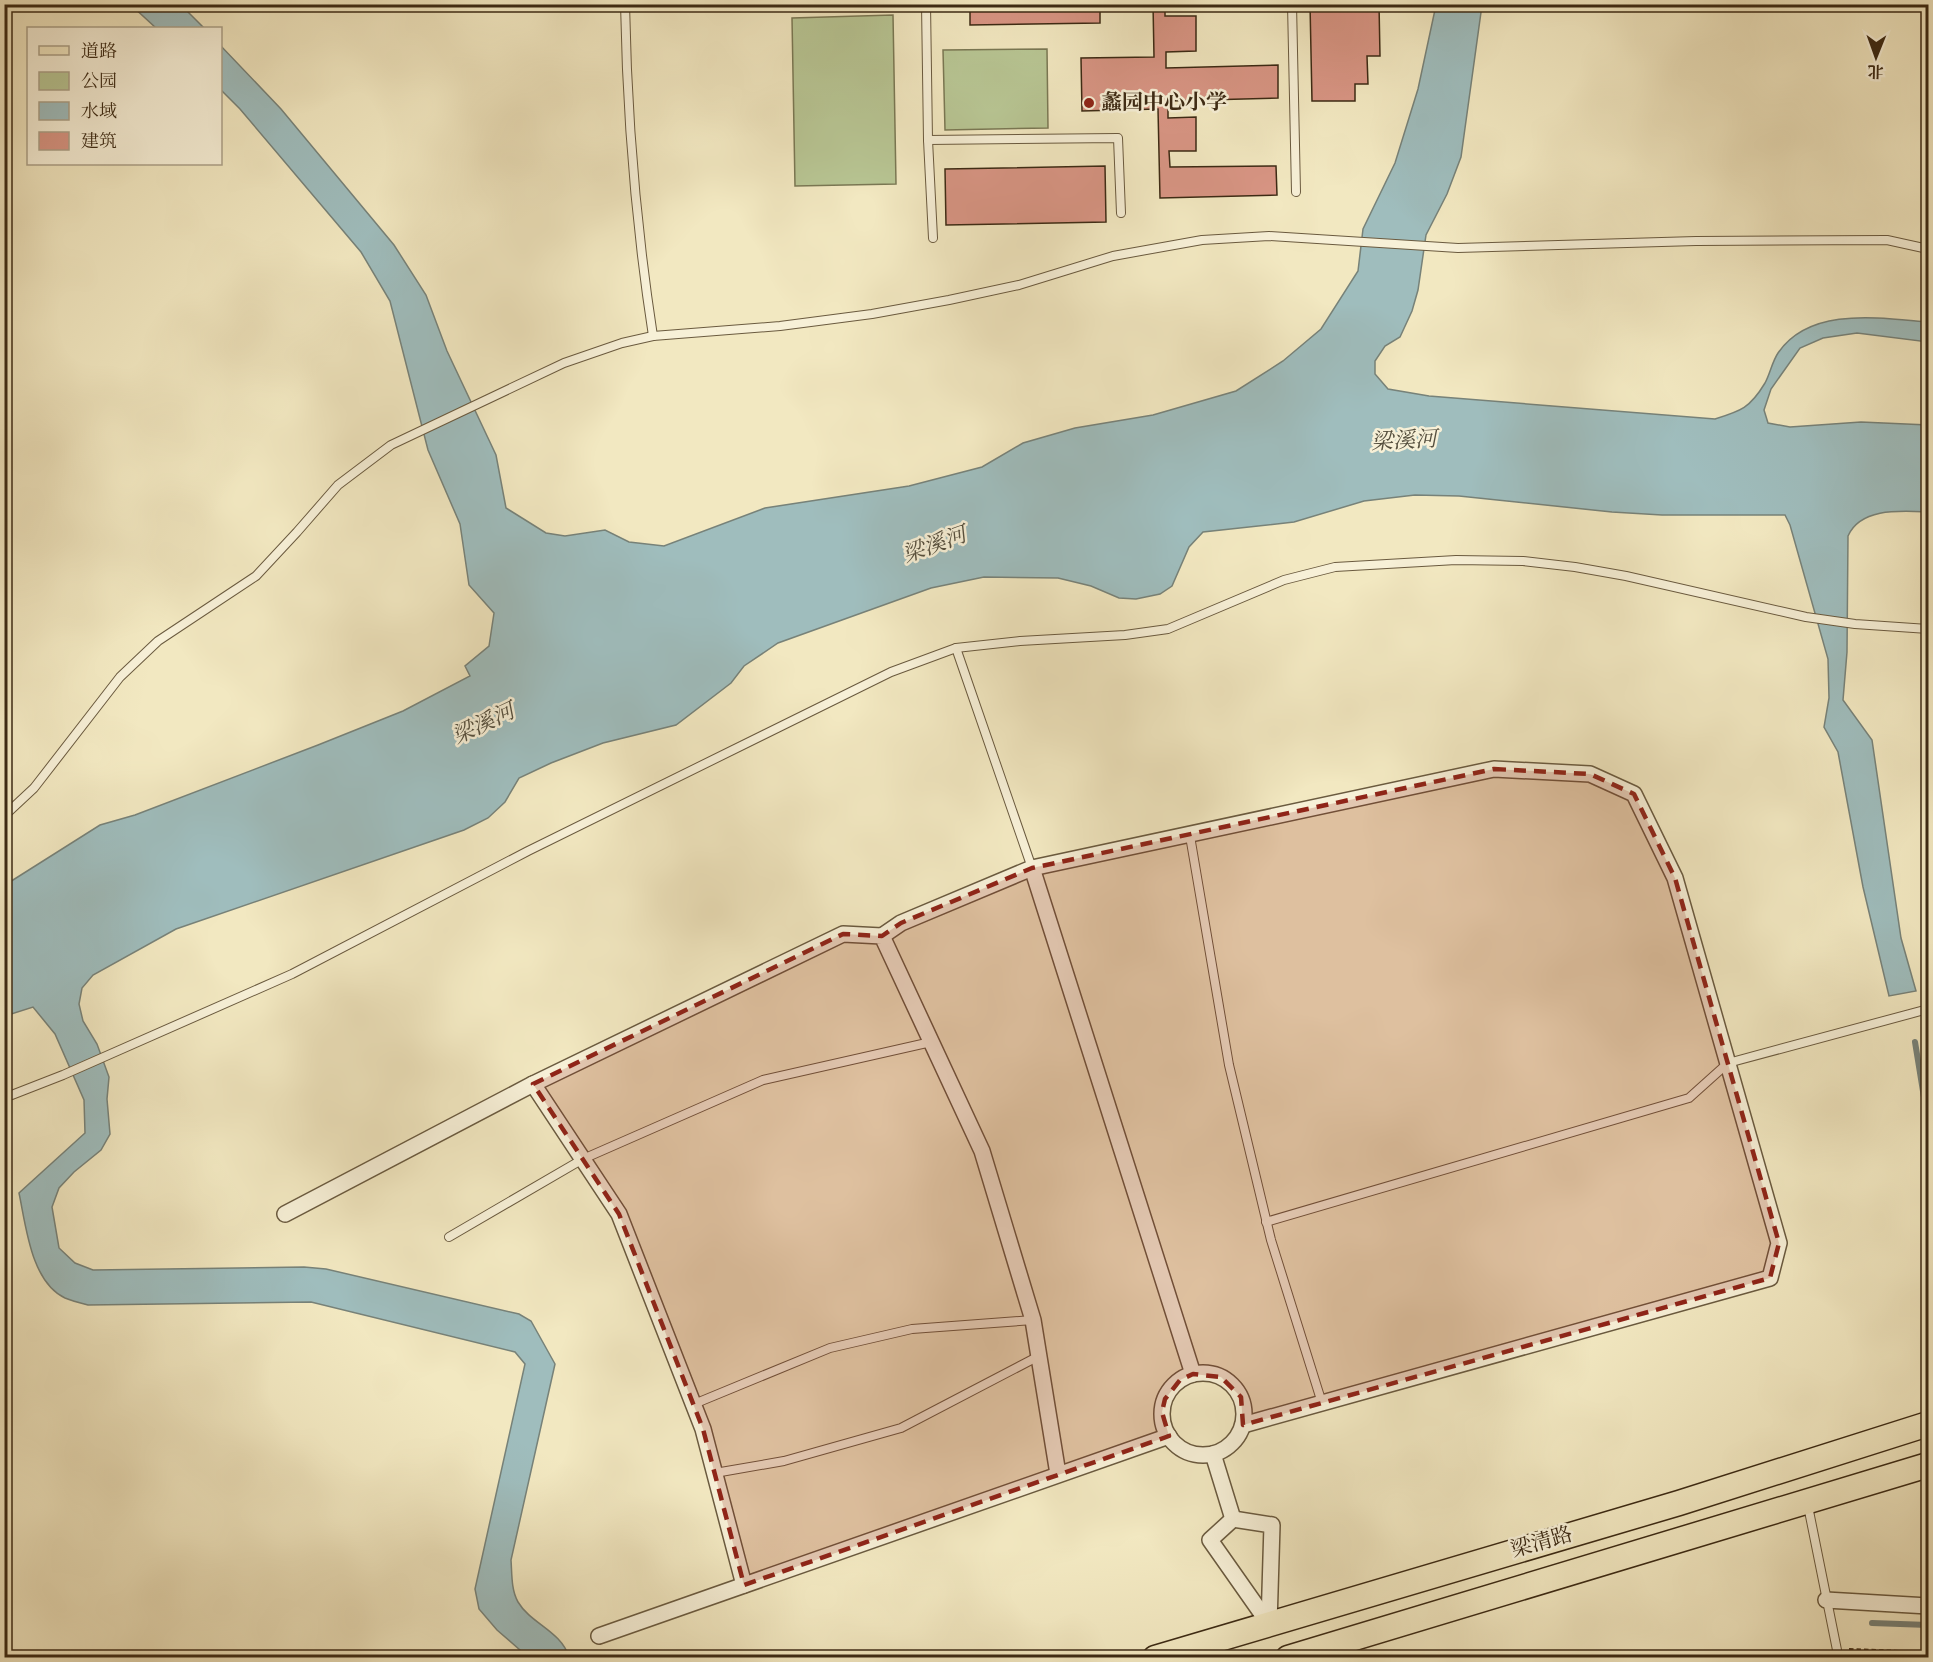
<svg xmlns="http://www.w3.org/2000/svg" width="1933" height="1662" font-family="Vollkorn,'Noto Serif SC',serif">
<rect width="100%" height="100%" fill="#f2e8c1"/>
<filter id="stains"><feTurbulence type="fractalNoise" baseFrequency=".00333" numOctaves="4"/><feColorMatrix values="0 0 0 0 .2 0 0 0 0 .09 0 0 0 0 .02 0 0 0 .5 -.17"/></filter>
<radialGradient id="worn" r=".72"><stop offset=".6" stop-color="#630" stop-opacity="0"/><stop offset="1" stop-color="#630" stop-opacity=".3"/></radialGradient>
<g fill="#b8c694" stroke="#7a7854" stroke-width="1.5">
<polygon points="893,15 896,184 795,186 792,18"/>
<polygon points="1047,49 1048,128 945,130 943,50"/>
</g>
<g fill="#9fbdbd" stroke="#778279" stroke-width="1.5">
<polygon points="131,5 181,5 204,28 156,28"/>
<path d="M1436,5H1482L1461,157L1447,194L1426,235L1418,290L1412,311L1400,337L1385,346L1375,361V374L1388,389L1429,396L1715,419C1741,411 1750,408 1765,383C1770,374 1772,362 1778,353C1810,306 1880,318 1928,322V342L1857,333L1823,338L1800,348L1771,389L1764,410L1768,423L1790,427L1861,422L1928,425V512C1902,511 1861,507 1848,536L1847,652L1843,700L1872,740L1901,938L1916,991L1889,996L1863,887L1838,752L1824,727L1829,698L1828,659L1790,525L1785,515H1662L1612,512L1459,496L1415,495L1364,501L1294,522L1203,532L1189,547L1172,586L1160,594L1136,599L1119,598L1091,586L1058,578L984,577L931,588L778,643L744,666L731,683L676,725L603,743L551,763L519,778L505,802L488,818L464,830L176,929L93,975L82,988L79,1004L83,1021L97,1044L109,1077L107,1099L110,1134L101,1150L74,1172L59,1188L52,1207L59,1248L75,1263L93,1270L304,1267L326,1269L519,1314L531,1321L555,1364L511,1560C512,1573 511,1590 518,1602C531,1624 561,1631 569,1657H528L497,1630L479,1609L475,1589L525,1364L515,1352L311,1302L88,1305C80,1303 72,1301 65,1298C31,1282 26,1226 19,1193L85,1133L84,1100L55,1034L33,1007L5,1016V885L100,825L135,815L318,745L403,711L470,676L465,666L489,646L494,613L469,585L460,524L428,450L390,301L361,252L240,109L221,90V46L281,109L394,245L426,295L447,351L496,455L506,508L546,533L565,536L605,530L629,542L664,546L765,508L909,486L982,467L1023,443L1075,428L1153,415L1236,391L1283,361L1321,329L1358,271L1363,229L1395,163L1418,89Z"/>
</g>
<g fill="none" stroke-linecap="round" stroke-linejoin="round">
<g stroke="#778279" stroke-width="6">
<polyline points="1915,1042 1928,1122"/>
<polyline points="1872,1623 1928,1625"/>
</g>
</g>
<g fill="#d89584" stroke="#3c2a14" stroke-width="1.5">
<polygon points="970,4 1100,4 1100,23 970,25"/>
<polygon points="1153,4 1165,4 1165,16 1196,16 1196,51 1166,52 1166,68 1278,65 1278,98 1168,101 1168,118 1196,117 1196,151 1169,151 1170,167 1276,166 1277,195 1160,198 1158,109 1082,111 1081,58 1154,57"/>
<polygon points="1310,4 1379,4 1380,56 1367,56 1368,84 1355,84 1355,101 1312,101"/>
<polygon points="1105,166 1106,222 946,225 945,169"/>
</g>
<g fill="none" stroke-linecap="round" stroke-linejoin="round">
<defs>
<g id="lane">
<path d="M625,4C627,116 636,226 653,336"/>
<polyline points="926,4 928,140 933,238"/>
<polyline points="1292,4 1296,192"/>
<polyline points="928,140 1118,138 1121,213"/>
<polyline points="956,648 1032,868"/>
<polyline points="4,816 34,788 120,677 158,641 256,576 297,532 338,485 391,445 564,363 622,343 653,336 780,326 872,314 949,300 1019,285 1113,256 1202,240 1269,236 1458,248 1696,241 1887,240 1928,249"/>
<polyline points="1190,836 1229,1065 1271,1240 1322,1403"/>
<polyline points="4,1098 63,1075 292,974 528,851 891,672 956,648 1020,641 1125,635 1168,629 1284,580 1335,567 1456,560 1523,561 1575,567 1626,576 1806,617 1855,624 1928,629"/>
<polyline points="1266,1222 1689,1098 1728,1063 1928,1009"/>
<polyline points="449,1237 583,1159 763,1080 931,1042"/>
<polyline points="694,1404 830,1348 912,1329 1033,1320"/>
<polyline points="715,1473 784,1461 901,1428 1039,1356"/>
<polyline points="1808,1506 1837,1650 1837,1658"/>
</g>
<g id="street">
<polyline points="1032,868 1193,1374"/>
<polyline points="882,936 901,923 1032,868 1494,769 1590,774 1634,794 1675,878 1779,1243 1770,1278 1243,1425"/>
<polyline points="533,1084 619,1214 703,1429 744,1585"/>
<polyline points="285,1214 533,1084 843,934 882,936 982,1151 1033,1320 1058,1474"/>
<circle cx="1203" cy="1414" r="41"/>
<polyline points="1213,1454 1233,1519"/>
<polyline points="1233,1519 1272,1525 1269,1624"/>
<polyline points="1233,1519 1210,1540 1269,1624"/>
<polyline points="1826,1600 1928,1606"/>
<polyline points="599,1636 1169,1436"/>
</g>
<g id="primary">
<polyline points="1155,1658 1679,1503 1928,1424"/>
<polyline points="1288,1658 1928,1465"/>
</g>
</defs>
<use href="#lane" stroke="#6a5a3f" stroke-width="10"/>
<use href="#street" stroke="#6a5a3f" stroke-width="18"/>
<use href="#primary" stroke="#3c2a14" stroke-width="27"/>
<polyline stroke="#3c2a14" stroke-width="4" stroke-dasharray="4.5 3" stroke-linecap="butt" points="1849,1650 1928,1653"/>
<use href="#lane" stroke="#f7f0d7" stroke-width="8"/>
<use href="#street" stroke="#f7f0d7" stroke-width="15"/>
<use href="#primary" stroke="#f2e8c1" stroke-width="24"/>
</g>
<path fill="#8f2418" fill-opacity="0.2" stroke="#8f2418" stroke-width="4.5" stroke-dasharray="12 8" stroke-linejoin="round" d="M1494,769L1590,774L1634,794L1675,878L1779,1243L1770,1278L1243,1425L1241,1397L1221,1377L1193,1374L1180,1380L1165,1399L1162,1412L1169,1436L744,1585L703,1429L619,1214L533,1084L843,934L882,936L901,923L1032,868Z"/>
<circle fill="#8f2418" stroke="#f7f0d7" stroke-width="2" cx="1089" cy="103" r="6"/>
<g text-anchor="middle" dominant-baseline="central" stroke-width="5" stroke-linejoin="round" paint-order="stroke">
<g font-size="21" font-weight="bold" fill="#3c2a14" stroke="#f7f0d7" text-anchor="start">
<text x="1101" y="103">蠡园中心小学</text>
</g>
<g font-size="21" fill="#3c2a14" stroke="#f7f0d7">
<text transform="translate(1542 1543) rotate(-16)">梁清路</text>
</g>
<g font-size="22" font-style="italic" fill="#554f3e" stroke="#f7f0d7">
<text transform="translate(1404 442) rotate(-3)">梁溪河</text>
<text transform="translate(935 546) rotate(-20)">梁溪河</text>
<text transform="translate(484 725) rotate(-25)">梁溪河</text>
</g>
</g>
<rect width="1933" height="1662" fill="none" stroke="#f2e8c1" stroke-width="24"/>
<rect x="6" y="6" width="1921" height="1650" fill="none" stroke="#3c2a14" stroke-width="3"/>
<rect x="12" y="12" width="1909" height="1638" fill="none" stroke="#3c2a14" stroke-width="1.5"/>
<rect x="27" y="27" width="195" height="138" fill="#f7f0d7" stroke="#aca189" stroke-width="1.5"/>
<rect x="39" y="46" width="30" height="9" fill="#f2e8c1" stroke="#aca189" stroke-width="1.5"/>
<text x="81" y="57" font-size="18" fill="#3c2a14">道路</text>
<rect x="39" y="72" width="30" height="18" fill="#b8c694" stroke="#aca189" stroke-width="1.5"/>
<text x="81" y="87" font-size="18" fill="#3c2a14">公园</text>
<rect x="39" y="102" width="30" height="18" fill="#9fbdbd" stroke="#aca189" stroke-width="1.5"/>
<text x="81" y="117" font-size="18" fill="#3c2a14">水域</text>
<rect x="39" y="132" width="30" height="18" fill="#d89584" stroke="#aca189" stroke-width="1.5"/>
<text x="81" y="147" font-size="18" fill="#3c2a14">建筑</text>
<g transform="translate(1876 57) rotate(181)" stroke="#f7f0d7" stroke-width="4.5" paint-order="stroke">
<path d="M0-4.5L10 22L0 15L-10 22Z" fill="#3c2a14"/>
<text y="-9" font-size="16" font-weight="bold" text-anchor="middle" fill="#3c2a14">北</text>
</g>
<rect width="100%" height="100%" filter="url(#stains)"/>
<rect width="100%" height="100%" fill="url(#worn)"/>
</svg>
